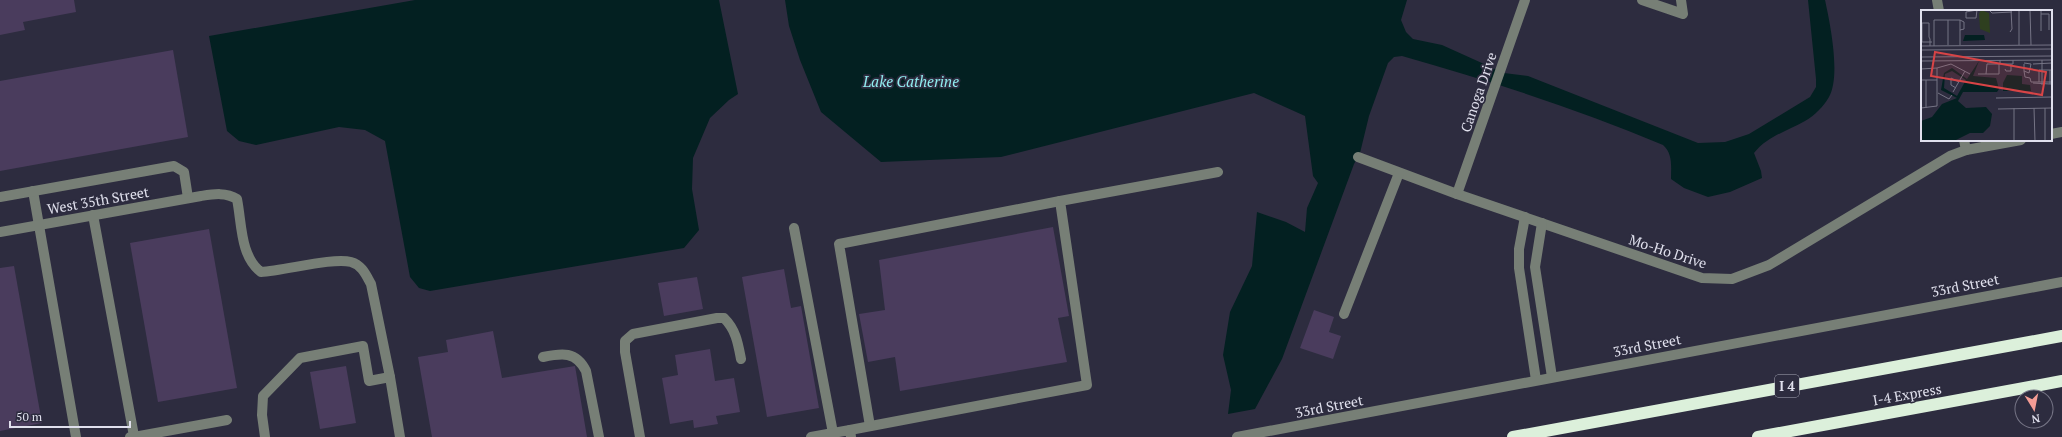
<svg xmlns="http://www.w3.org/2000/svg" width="2062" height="437" font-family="'PT Serif',serif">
<rect width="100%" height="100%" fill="#2d2c3f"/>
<g fill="#032021">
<polygon points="415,0 719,0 738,94 729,100 710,118 693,158 692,189 699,230 684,248 430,291 419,288 410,277 385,141 365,130 339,127 256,145 239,141 227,131 209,36"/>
<path d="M785,0H1407L1401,20L1406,32L1413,39L1442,45L1504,73L1528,76L1698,143L1725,142L1749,134L1810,97L1816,87V79L1808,0H1825C1830,23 1841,76 1829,97C1823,107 1815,115 1805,121C1786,132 1769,135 1754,153L1761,171L1762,178L1730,192L1708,197L1684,188L1671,179C1671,166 1673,154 1663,145C1578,109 1490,81 1402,56L1394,57L1388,63L1369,116L1360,153L1354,164L1282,359L1255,409L1228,414L1231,390L1223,355L1230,312L1252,266L1257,212L1286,222L1305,232L1307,208L1318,183L1313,176L1305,116L1254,93L1001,157L881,162L821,112L800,60L789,26Z"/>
</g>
<g fill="#4a3c5d">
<polygon points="0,0 74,0 76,12 23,22 25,30 0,35"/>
<polygon points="173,50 188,137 0,171 0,81"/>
<polygon points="1053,227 1069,316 1058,318 1067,362 900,391 895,357 868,362 859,314 885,310 879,260"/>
<polygon points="209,229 237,388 158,402 130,243"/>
<polygon points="14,266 42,423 0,431 0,268"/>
<polygon points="784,269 791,308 801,306 819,408 767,417 742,277"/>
<polygon points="697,277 703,309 664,316 658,283"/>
<polygon points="1314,310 1334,317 1329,332 1341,336 1333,359 1300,348"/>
<polygon points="493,331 502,378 575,366 587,437 432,437 418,357 448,352 446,340"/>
<polygon points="710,349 715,381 734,378 740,412 716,416 718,424 694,428 693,420 670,424 662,378 678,375 675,355"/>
<polygon points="346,366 356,423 320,429 310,372"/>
</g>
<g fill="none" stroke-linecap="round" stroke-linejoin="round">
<g stroke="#777f76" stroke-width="10">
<polyline points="1642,0 1683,14 1681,0"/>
<polyline points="1937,0 1939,11"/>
<polyline points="2051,134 2062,132"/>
<polyline points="1964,140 1966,150"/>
<polyline points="1358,157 1457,194 1702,278 1732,279 1769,265 1950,156 1966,150 2021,140"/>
<polyline points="33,191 76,437"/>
<polyline points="1457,194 1525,0"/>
<polyline points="0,197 174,166 184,172 188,198"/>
<polyline points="93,215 134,436 130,437"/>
<polyline points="1525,217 1519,249 1519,268 1536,380"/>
<polyline points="1542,223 1535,267 1552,377"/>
<polyline points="794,228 833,433"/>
<path d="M0,232L201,196C214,194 226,192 237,199C242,224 240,256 261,272C284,271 333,257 351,262C362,265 366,275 371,284L390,377"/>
<polyline points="1344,314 1399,173"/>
<path d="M543,357C562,353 576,351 586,371L599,437"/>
<polyline points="870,426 839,244 1060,201"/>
<polyline points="850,430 1087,385 1060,201 1218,172"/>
<polyline points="134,437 227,420"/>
<polyline points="265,437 262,415 263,396 300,358 363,346 369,381 390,377 400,437"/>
<path d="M640,437L625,352V341L633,334L717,318H724C736,330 738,343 741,359"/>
<polyline points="811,437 850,430 851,437"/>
<polyline points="1237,437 2062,282"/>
</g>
<g stroke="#dcf0db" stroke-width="12">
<polyline points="1513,437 2062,336"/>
<polyline points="1758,437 2062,381"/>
</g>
</g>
<g text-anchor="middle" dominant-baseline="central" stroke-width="3.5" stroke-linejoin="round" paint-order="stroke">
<rect fill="#2d2c3f" stroke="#aaaab9" stroke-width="1" x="1775" y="375" width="24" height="22" rx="3"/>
<g font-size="13" font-weight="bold" fill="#e0e0ed">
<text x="1787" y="386">I 4</text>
</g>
<g font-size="14" fill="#e0e0ed" stroke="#2d2c3f">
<text transform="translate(1478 92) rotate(-71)">Canoga Drive</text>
<text transform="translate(98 200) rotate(-10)">West 35th Street</text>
<text transform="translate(1668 251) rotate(18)">Mo-Ho Drive</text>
<text transform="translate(1965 285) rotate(-11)">33rd Street</text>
<text transform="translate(1647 345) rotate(-11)">33rd Street</text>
<text transform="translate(1907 394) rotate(-10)">I-4 Express</text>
<text transform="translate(1329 406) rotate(-11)">33rd Street</text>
</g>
<g font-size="15" font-style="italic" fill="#90ecef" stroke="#2d2c3f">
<text x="911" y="81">Lake Catherine</text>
</g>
</g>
<g transform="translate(1921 10)">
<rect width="131" height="131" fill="#2d2c3f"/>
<path d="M60,0L68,3L69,23L59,19L58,4Z" fill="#2e3f1f"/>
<path d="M44,25H63L64,30L42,31ZM58,51L52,66L75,68L78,79L76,82H42L37,91L45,98L65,97L71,104L69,116L62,123H49L33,131H0V111L11,107L21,94L36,88L20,80L23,63L31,58L46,69ZM31,61L45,70L36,86L23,78L24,64ZM86,65L101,66V74L109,75L110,81H82V73Z" fill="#032021" fill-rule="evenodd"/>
<path fill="none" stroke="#757485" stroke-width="1" d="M56,0L45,2V8H55L56,0M68,0L71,3L91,2M98,0V35M109,0L110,35M120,0V21M120,4H128V20M27,10V35M39,10L43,12V19L39,20M89,22L91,19L90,0M39,35V10M0,36L131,35M9,36V29L8,27V13H1V32H11M13,36V10H39M0,40L131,39M0,47L131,46M79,50V54H92V50M121,50V75M0,51L131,50M103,53L110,54L108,63L103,61V54M112,54L131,53M0,59L16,58L30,54L49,64M84,59L85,61H90V54M129,60V74H131M103,61L104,67L109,68L110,72H131M57,64H65L66,54H79M65,64H78V54M0,70H16M5,70V98M118,72V60H131M112,73L129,74M35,78L30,75V68L38,72M32,82L44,61M17,83L28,89L31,85M75,88L131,87M0,98L16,96V58M113,98L114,131M124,98V131M77,99L131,98M93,131V98"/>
<path fill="#d84446" fill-opacity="0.15" stroke="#d84446" stroke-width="2" d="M14,42L125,62L121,85L10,66Z"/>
<rect width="131" height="131" fill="none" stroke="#e0e0ed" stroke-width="2"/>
</g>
<g transform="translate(2034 409) rotate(170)"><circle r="19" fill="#2d2c3f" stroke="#757485"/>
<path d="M0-3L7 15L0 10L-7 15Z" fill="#f59c95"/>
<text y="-6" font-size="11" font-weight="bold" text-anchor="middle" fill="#e0e0ed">N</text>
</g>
<path d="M10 421v6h120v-6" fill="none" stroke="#e0e0ed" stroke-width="2"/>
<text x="16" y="421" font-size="12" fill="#e0e0ed" stroke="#2d2c3f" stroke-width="3" paint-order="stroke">50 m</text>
</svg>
